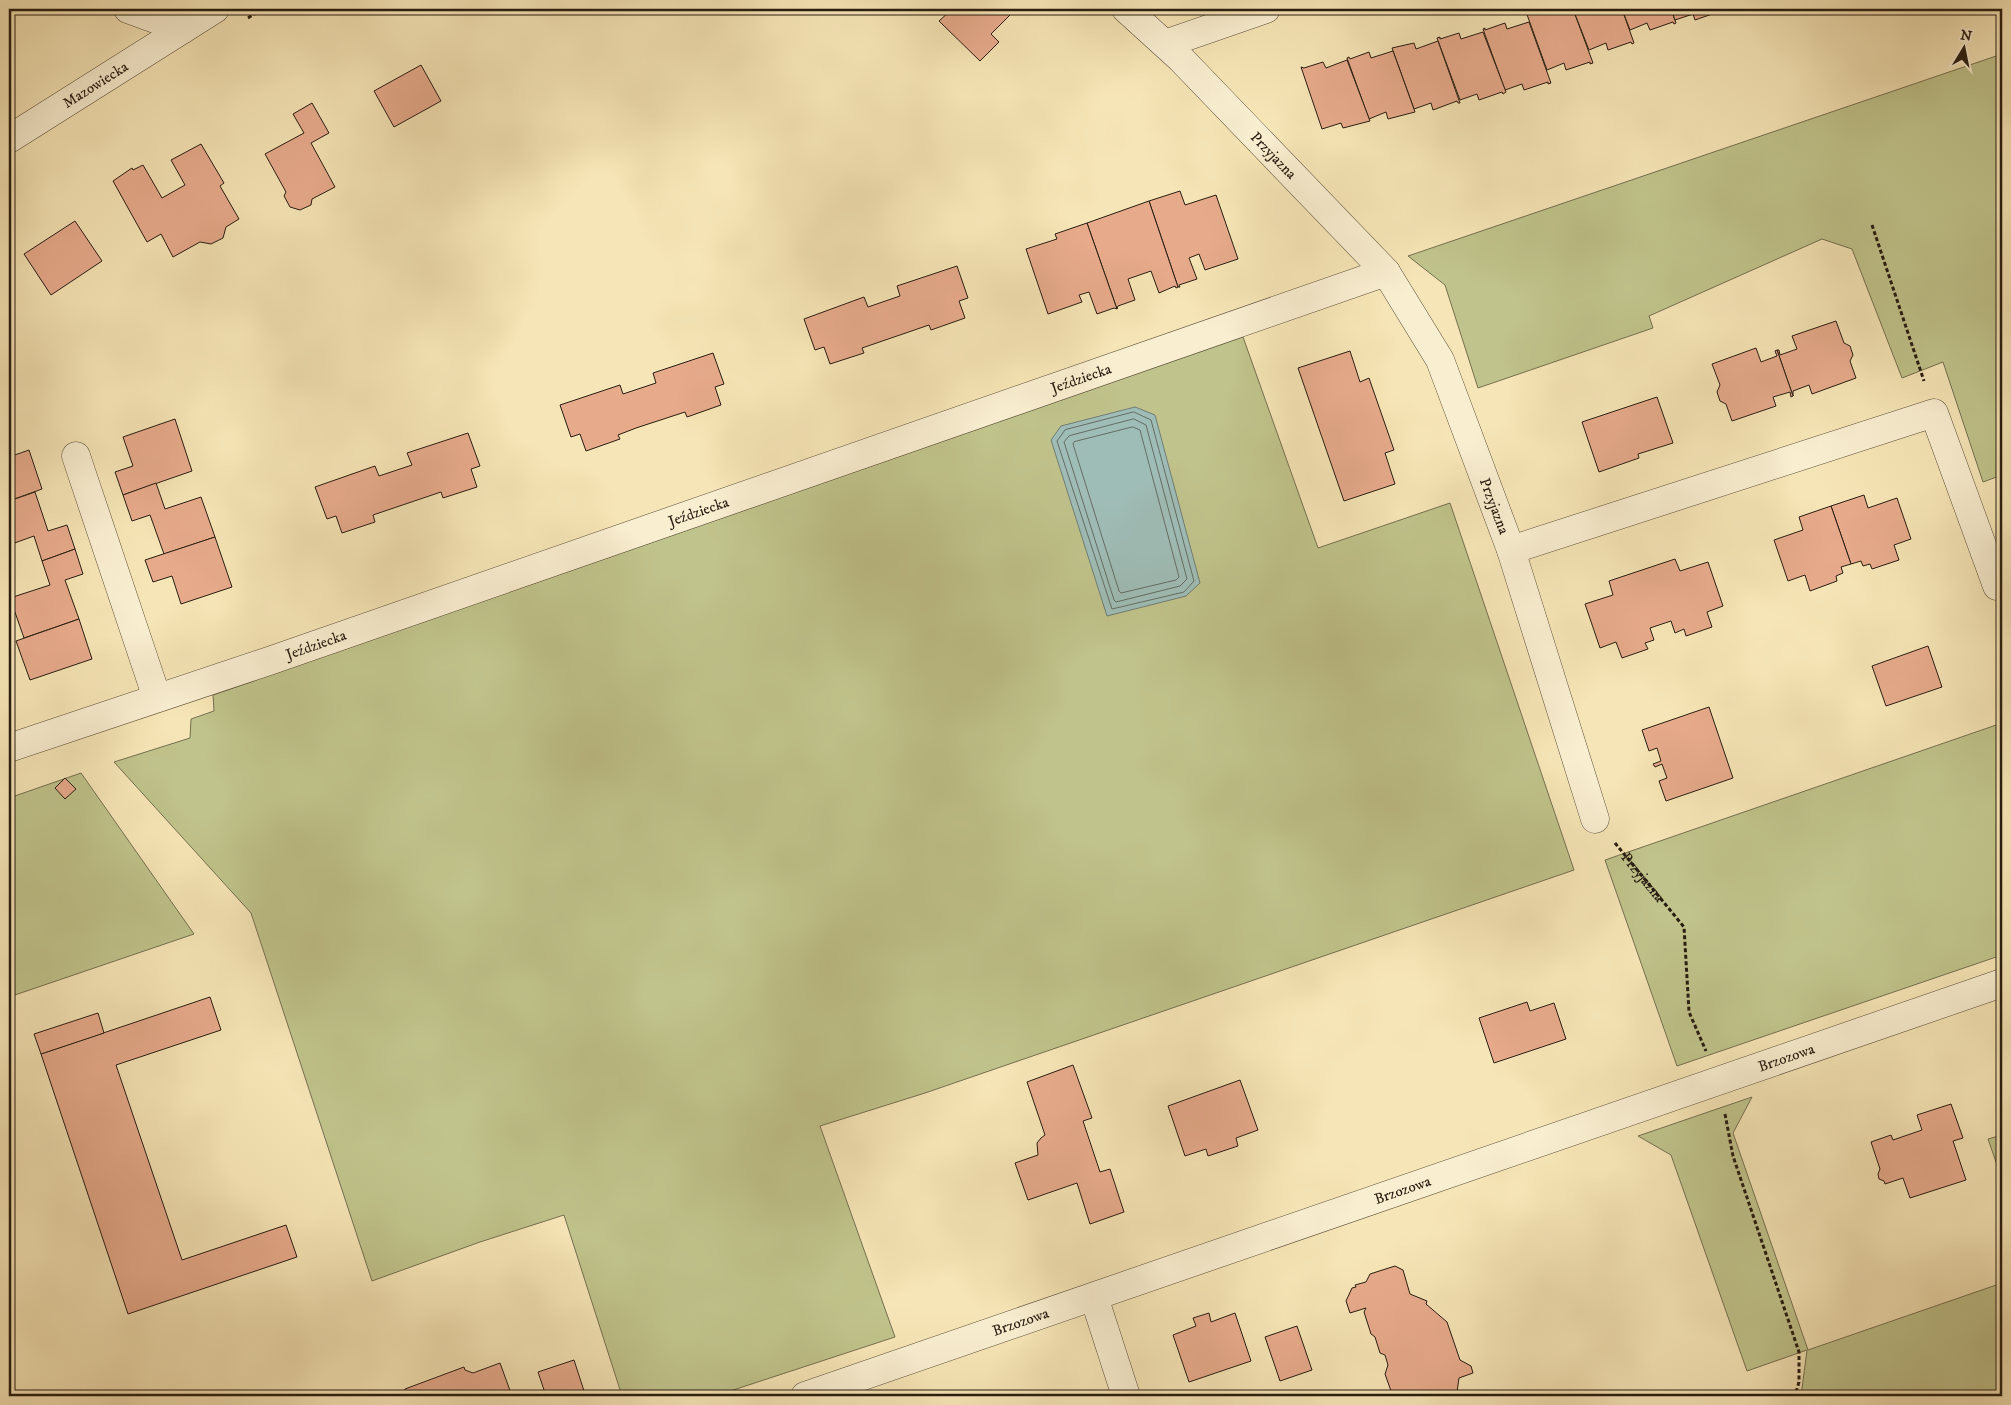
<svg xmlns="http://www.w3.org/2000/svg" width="2011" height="1405" font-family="'IM FELL DW Pica',serif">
<rect width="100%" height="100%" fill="#f6e5b6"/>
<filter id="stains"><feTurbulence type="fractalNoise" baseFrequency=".004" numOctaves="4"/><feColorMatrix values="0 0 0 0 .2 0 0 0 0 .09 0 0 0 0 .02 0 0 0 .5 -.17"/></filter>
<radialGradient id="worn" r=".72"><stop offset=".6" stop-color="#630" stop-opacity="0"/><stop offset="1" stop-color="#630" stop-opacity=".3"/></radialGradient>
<g fill="#c0c38b" stroke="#74704e">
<polygon points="2002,54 2002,475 1983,482 1943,362 1902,378 1852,249 1822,239 1649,316 1653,328 1478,388 1445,285 1408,256"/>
<polygon points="1243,337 1318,548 1450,503 1574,870 925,1093 820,1126 895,1337 715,1396 622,1396 564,1215 480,1242 372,1281 251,913 114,762 190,738 191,719 214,711 213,695"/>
<polygon points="2002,723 2002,955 1677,1066 1605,860"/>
<polygon points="81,773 194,934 9,997 9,798"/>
<polygon points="1752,1097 1733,1133 1808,1350 2002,1283 2002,1396 1801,1396 1807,1350 1747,1371 1671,1155 1638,1136"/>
<polygon points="2002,1135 2002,1179 1988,1139"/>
</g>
<polygon fill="#9fbdb7" stroke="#6f7d75" points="1135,407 1155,415 1200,583 1186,596 1107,616 1051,440 1061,426"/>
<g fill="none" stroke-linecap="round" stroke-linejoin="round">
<g stroke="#646d64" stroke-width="1">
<polygon points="1134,412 1151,420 1194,581 1184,592 1112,609 1057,441 1065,430"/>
<polygon points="1134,419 1146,425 1187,579 1180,586 1116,602 1114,600 1064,442 1069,436"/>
<polygon points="1133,427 1140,430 1179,577 1176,580 1121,593 1119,591 1073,444 1074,442"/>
</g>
</g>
<g fill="#e7ab8c" stroke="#281d11">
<polygon points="946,9 1016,9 991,34 999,42 980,61 939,21 949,12"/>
<polygon points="1525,9 1573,9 1593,63 1590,64 1590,62 1566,70 1564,63 1547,70"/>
<polygon points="1573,9 1622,9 1634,43 1632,44 1631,42 1608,50 1606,43 1589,50"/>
<polygon points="1622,9 1671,9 1676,23 1674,24 1673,22 1650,30 1647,23 1630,30"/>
<polygon points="1671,9 1720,9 1721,13 1719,14 1718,12 1695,20 1693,14 1675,20"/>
<polygon points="1529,22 1551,83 1548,84 1548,82 1524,90 1522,84 1505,90 1483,29 1485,28 1485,30 1505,23 1507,29"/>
<polygon points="1483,32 1506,92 1503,94 1502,92 1479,100 1477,94 1460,100 1437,38 1440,37 1440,39 1459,33 1461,39"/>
<polygon points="1438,41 1460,103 1458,103 1457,101 1433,110 1431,103 1414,109 1392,48 1414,43 1416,49"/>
<polygon points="1393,51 1415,112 1388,119 1386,112 1369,119 1347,58 1349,57 1350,59 1369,52 1371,58"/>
<polygon points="1347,60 1370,121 1343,128 1341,123 1322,129 1301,67 1304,68 1323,62 1326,68"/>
<polygon points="421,65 441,101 394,127 374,91"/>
<polygon points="312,103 329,133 311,143 335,187 312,199 311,205 300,210 290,207 284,196 286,192 265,154 304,133 293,114"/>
<polygon points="201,144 224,183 220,186 239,219 226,227 223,238 211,244 200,242 173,257 161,234 147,242 113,181 132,168 133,170 143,165 162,198 185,185 171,160"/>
<polygon points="1180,191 1185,205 1216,195 1238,259 1205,270 1199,254 1189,258 1197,279 1179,285 1180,287 1178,287 1149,201"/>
<polygon points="1149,201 1178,287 1176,288 1175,286 1159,293 1151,271 1128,279 1135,300 1118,306 1117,309 1087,223"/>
<polygon points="75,221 102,261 51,295 24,254"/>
<polygon points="1087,223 1117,309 1114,308 1097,314 1089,292 1079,295 1082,302 1048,314 1026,249 1057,239 1055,234"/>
<polygon points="957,266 968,298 959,301 965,318 931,330 929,325 862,348 864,353 830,364 824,347 815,350 804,319 864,297 868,307 900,296 897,286"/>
<polygon points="1836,321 1844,343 1850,346 1853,355 1850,361 1856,378 1812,394 1809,385 1793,391 1793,396 1777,350 1779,350 1780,355 1797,349 1792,336"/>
<polygon points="1756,348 1761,362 1777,356 1775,351 1777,350 1793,396 1791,397 1790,392 1773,397 1776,406 1732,421 1726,404 1720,401 1717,392 1720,385 1712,364"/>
<polygon points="1350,351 1360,382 1369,378 1394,450 1385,453 1395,484 1344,501 1298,368"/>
<polygon points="713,353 724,384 715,387 721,405 687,417 685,412 636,428 618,435 620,439 586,451 580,434 571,437 560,405 620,385 623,394 656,383 653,373"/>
<polygon points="1657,397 1673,443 1638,454 1639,458 1599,472 1582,422"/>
<polygon points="175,419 192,471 123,495 115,472 133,466 123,437"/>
<polygon points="468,433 480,466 471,469 477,487 443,498 441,492 373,515 375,522 342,533 336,516 327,519 315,487 375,466 379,476 412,465 407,453"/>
<polygon points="29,450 42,489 9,501 9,457"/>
<polygon points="156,483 165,509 201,497 215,537 164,554 150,515 132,521 123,495"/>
<polygon points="35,492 48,531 67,525 75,549 42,561 34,536 9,545 9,501"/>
<polygon points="1864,495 1868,508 1897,498 1911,539 1894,545 1899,560 1872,569 1870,564 1863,566 1861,561 1851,564 1831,506"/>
<polygon points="1831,506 1851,564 1841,567 1843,573 1836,576 1837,581 1810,591 1805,575 1788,581 1774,540 1803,530 1799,517"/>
<polygon points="215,537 232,587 181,604 172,576 153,582 145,560"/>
<polygon points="75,549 83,574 65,580 79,619 24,638 10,598 50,585 42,561"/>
<polygon points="1675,559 1680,571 1708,562 1723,606 1707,612 1712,627 1686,636 1684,629 1675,633 1671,621 1650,628 1654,640 1645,643 1648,649 1622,658 1616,642 1600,648 1585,604 1613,595 1609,581"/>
<polygon points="79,619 92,659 30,680 16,641"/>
<polygon points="1928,646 1942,687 1886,706 1872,666"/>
<polygon points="1709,707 1733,778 1666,801 1659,781 1667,778 1662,764 1655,767 1653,764 1661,761 1657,748 1649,751 1642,730"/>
<polygon points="65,778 76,789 65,799 55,788"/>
<polygon points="210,997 221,1030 116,1065 182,1260 286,1225 297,1257 128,1314 41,1054"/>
<polygon points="1527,1002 1530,1011 1554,1003 1566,1039 1494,1063 1479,1018"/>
<polygon points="98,1013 104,1033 41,1054 34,1034"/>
<polygon points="1073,1065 1092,1118 1083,1121 1100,1172 1110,1169 1124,1212 1090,1224 1077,1183 1028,1200 1015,1163 1038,1155 1037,1143 1041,1138 1045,1135 1027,1082"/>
<polygon points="1240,1080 1258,1130 1236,1138 1238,1146 1208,1156 1206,1149 1185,1156 1168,1106"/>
<polygon points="1951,1104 1963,1138 1953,1141 1966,1180 1910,1198 1903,1178 1885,1184 1884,1181 1879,1179 1878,1174 1880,1169 1871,1142 1891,1135 1893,1140 1922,1130 1917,1115"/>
<polygon points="1395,1266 1403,1270 1410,1294 1427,1301 1426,1304 1447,1322 1460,1360 1471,1366 1473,1373 1459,1378 1457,1392 1443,1396 1435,1396 1423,1391 1405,1396 1391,1391 1385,1374 1388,1365 1385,1355 1380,1353 1375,1337 1371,1334 1364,1312 1366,1308 1350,1313 1346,1301 1352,1288 1356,1287 1355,1285 1366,1282 1370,1274"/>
<polygon points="1209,1313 1211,1322 1235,1313 1251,1361 1189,1382 1173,1335 1196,1326 1193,1318"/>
<polygon points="1297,1326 1312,1370 1280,1381 1265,1337"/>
<polygon points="574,1360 585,1394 577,1396 546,1396 538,1372"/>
<polygon points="500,1363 512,1396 403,1396 405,1389 464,1367 465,1370 473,1373"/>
</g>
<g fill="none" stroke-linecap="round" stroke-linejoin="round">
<defs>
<g id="minor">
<polyline points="128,9 183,29"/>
<path id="s2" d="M1126,9L1181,59L1386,272L1440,360L1511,550L1595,819"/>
<polyline points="1165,44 1266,9"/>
<path id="s3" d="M9,139L215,9"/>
<polyline points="76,456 157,698"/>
<polyline points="1511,550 1934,413 1997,586"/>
<path id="s4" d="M9,748L269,661L1386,272"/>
<polyline points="1094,1297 1126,1396"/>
<path id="s5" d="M805,1396L2002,983"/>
</g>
</defs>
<use href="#minor" stroke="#5c4f3a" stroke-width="29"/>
<g stroke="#281d11" stroke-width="3" stroke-dasharray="4 2.5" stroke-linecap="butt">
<polyline points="248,18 262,9"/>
<polyline points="1872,225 1924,381"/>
<path id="s1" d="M1615,843L1684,927L1689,1012L1706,1051"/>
<polyline points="1725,1114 1733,1156 1799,1352 1799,1382 1795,1396"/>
</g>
<use href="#minor" stroke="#f9eed0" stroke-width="28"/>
</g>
<g text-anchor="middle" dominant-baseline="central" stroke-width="5" stroke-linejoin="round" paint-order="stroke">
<g font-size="15" fill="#281d11" stroke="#f9eed0">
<text stroke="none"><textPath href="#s3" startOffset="102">Mazowiecka</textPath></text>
<text stroke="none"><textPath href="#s2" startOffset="208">Przyjazna</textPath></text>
<text stroke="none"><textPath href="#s4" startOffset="1134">Jeździecka</textPath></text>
<text stroke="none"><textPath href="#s2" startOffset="629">Przyjazna</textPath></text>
<text stroke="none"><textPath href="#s4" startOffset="729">Jeździecka</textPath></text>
<text stroke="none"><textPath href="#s4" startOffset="324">Jeździecka</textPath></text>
<text stroke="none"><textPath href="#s1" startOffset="44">Przyjazna</textPath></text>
<text stroke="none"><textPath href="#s5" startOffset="1038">Brzozowa</textPath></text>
<text stroke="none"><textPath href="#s5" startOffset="632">Brzozowa</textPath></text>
<text stroke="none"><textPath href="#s5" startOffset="228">Brzozowa</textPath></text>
</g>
</g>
<rect width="2011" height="1405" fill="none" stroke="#f6e5b6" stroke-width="30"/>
<rect x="10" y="10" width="1991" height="1385" fill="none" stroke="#281d11" stroke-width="2.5"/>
<rect x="15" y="15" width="1981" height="1375" fill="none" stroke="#281d11"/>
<g transform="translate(1964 48) rotate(10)" stroke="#f9eed0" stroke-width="4" paint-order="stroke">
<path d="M0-4L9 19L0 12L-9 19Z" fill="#281d11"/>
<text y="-8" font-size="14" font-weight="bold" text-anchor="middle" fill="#281d11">N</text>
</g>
<rect width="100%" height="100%" filter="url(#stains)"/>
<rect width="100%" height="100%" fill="url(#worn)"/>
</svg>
